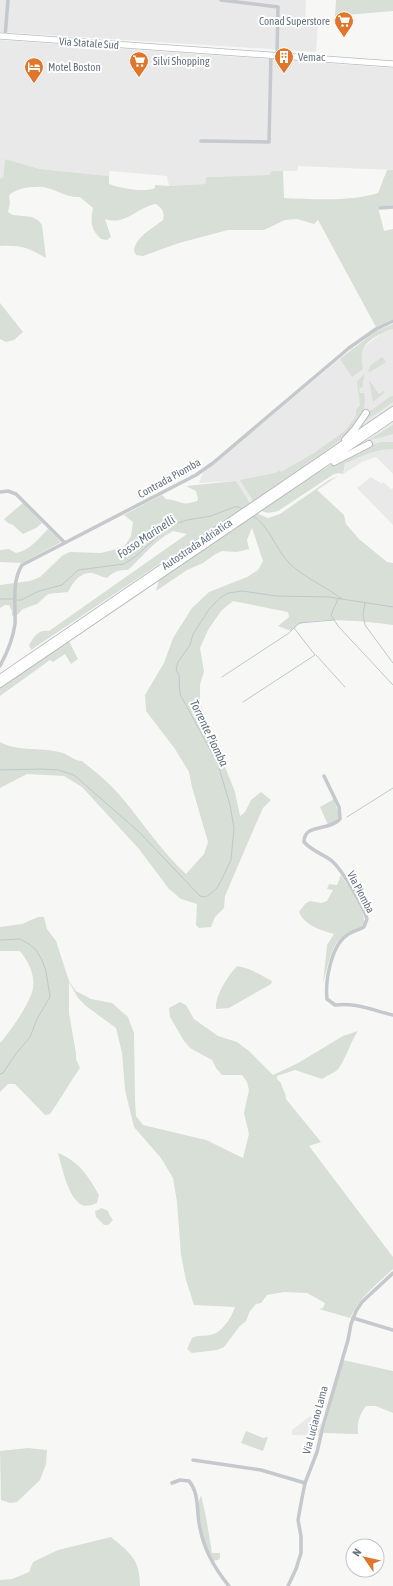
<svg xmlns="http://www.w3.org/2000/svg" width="393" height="1586" font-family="'Asap Condensed',sans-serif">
<rect width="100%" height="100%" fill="#f7f8f5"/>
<g fill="#e8e9e8">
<polygon points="0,0 306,0 305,23 318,24 316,52 0,32"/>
<polygon points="0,40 393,68 393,170 298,166 297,171 273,171 269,175 206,177 205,184 169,186 167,176 110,171 109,176 40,169 5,159 3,179 0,179"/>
<polygon points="393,329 393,407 250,503 236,481 199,483 203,473 353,348 364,347 383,332"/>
<polygon points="393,422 393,474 376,457 362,462 343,474 349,452"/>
<polygon points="371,477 382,484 383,482 391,489 393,488 393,525 357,488"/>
<polygon points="310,1416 321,1424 320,1436 292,1435 292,1430"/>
</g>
<g fill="#d8dfd6">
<polygon points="336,0 393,0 393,11 335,16"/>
<path d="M5,159L40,169L109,176V184C120,188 145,193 155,188V185L169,186L205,184L206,177L269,175L272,171H283L284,198C314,199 349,202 378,193L387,170H393V205L378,207L384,231L393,229V319L376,327L318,220L314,224L297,219L285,220L264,230H228L179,243L143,256L136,255L134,251C135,237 153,228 163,220C165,213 162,208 156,204C137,207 126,226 105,219L111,237L107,240L101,239C91,230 90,222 93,208L80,197C67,198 59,191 47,188C38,185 14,188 9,196L10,203L8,212L13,215L32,217L38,220L42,225L46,258C29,248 21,245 0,246V179L3,178Z"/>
<polygon points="0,303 23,332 14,340 6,342 0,339"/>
<path d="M393,324V329C384,331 369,339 364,347C360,353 362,363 363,369L352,377L340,359L376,331Z"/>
<polygon points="382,357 386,362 372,371 368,372 370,366"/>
<path d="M364,374C365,378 362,382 363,387L359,388L360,393H364L365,399L364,409L349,434L253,501L240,480L275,473L280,470L281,472L314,453L346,430L356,416V410L360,405L357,382Z"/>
<polygon points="369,380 379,394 383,391 385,392 373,402"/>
<polygon points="391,396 393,396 393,402 358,426 365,415"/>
<polygon points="393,425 393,434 367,441"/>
<path d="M381,442H393V449C375,449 361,456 345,464L343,474L339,473L334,474L278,511C270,513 267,514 260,510L313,473L319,472L354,451Z"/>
<path d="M338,476L317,490L344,515L346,524L359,539L387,562L393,563V625C373,622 315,616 298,625C296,627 293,629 291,631L278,626L289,617L288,612L233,601L221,611L208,630L200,648L204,671L200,685V703L235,792L240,816L245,812L251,800L261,792L271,800L263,808L255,826L225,896L224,908L215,917L211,927L199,928L196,925L197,904L181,899L169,889L139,849L82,787L64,776L27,774L0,788V742C18,752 39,747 59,752C67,753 74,761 82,761C97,773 111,784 123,799C144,824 162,852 186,874L204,854L208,842L192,787L189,772L175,749L146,711L145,695L164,663L173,638L192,608L209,592L247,577L258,570L263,561L252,528L247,540L249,549L237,552L222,551L214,555L203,563L187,570L156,591L159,580L256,513L268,518L280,514L329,480Z"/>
<path d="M236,481L250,503L31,650L29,645C34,636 39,629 49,631L187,534L173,531C154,541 144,555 128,570C119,570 114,571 107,578C102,577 97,574 92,573C79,572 73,583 68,592L48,594L37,604L23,609L17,615L12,616V611L9,605H5L0,608V585L30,581L40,577L63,555L70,552L101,553L124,547L131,536L133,522L124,515L162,495L166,499C181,500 180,507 197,501L198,499L196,491L186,486Z"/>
<polygon points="23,503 42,523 36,528 23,534 13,525 8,523 4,519"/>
<path d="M48,529L61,542L22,563L0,562V550L9,549L16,553C30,550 38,539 48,529Z"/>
<polygon points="69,641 78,659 71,664 65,654 53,662 50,660 0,696 0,687"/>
<polygon points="334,799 339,816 336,821 328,825 320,807"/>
<path d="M341,875C350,890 366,907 364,925C358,928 352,930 347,933C330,943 328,967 323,984L327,945L334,934C321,930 305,926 299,912L305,904L310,901L321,903L327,901L333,890L327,889L329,884L337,885Z"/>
<path d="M38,917H44L47,929L56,941L59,950L69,981L76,991L91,999L112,1003L128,1017L134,1033L135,1100L136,1116L143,1125L206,1140L243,1158L249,1134L244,1113L249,1090L247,1082L242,1075H222L216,1068L212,1060L190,1048L184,1041L170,1017L169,1008L180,1002L186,1005L194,1019L218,1036L237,1042L249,1051L273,1075L298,1063L343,1036L358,1031C350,1042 344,1065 336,1071C332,1074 326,1076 322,1079L295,1070L277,1076V1079L281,1083C282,1089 286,1092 286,1099L321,1142L309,1146L393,1257V1269C378,1283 358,1299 350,1318L319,1309L323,1308L325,1303L307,1293L284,1292L267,1295L261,1303L256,1304L250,1311L246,1321L240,1326L224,1347L217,1350L192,1353L187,1349L192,1338C200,1334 207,1337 214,1334C224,1330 232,1316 235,1307L194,1305L186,1280L181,1255L177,1202L173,1178L161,1158L134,1127L125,1090L122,1053L116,1028L86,1006L78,998L69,982V1013L76,1053V1059L80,1068C69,1083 61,1099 50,1114L45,1115L15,1084H8L0,1092V1043C10,1032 31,1002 33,988C35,974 28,961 20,951H0V927L22,924Z"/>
<path d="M237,966C250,968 261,975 272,981L271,984L229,1008L216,1009C215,995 228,976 237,966Z"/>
<path d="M58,1153C80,1162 88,1176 99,1195L97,1203C92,1205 87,1207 82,1205C68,1198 62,1167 58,1153Z"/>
<polygon points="102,1208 108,1211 110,1216 113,1220 108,1225 104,1225 96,1217 95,1211"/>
<path d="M343,1360L393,1371V1413L376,1406H366C359,1415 357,1423 358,1434L323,1433Z"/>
<polygon points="246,1431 263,1438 268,1437 263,1451 241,1443"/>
<polygon points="28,1448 47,1450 46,1464 40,1480 17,1502 10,1503 1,1500 0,1451"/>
<polygon points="201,1495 206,1517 212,1553 220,1553 220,1558 218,1560 213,1561 204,1544 198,1504"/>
<path d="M111,1537C130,1553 140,1559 140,1586H0V1580L12,1579L29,1572L33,1562L58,1550Z"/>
</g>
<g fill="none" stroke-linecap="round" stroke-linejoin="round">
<g stroke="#bfc7cc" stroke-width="1">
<path d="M252,515C270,526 275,549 290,564C305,578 325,586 342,599"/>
<polyline points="0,599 13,599"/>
<polyline points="338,599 331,615 338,626 393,685"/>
<polyline points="17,600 21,600 39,591 62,585 78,570 124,564 136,556 166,529 175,524 187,520 211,516 234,507 239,507 243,509"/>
<polyline points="365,603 363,615 365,625 393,663"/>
<polyline points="316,655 345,687"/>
<polyline points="222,677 289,633 294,628"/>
<polyline points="243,702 315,655 294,628 299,623 334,620"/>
<polyline points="0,770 40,769 58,770 74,775 139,832 200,896 205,897 209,895 217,888 222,879 231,860 234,828 230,805 218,764 180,694 179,675 176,670 178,662 190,645 193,634 210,608 220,598 228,593 242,591 276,596 329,597 393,607"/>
<polyline points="347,817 393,788"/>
<polyline points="0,940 20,939 29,944 36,950 42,960 46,971 50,997 37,1019 30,1037 15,1055 3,1073 0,1074"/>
</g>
<defs>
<polyline id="primary" points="0,36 393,64"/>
<g id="motorway">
<polyline points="345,440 355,429 366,413"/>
<polyline points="334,462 369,444"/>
<polyline points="0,678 393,410"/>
<polyline points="0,684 393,417"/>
</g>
</defs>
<use href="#primary" stroke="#b8bbc0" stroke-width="7"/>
<use href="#motorway" stroke="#b8babe" stroke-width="8"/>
<g stroke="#c5c8cc" stroke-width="3.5">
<polyline points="221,0 278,7 277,55"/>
<polyline points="5,37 8,0"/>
<polyline points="201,141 269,142 271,55"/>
<polyline points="380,208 393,207"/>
<polyline points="0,492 8,491 16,494 64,542"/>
<path d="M0,666C7,653 13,639 15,624C16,605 11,583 22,565L196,475L213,463L349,348L376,329L393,321"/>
<path d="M324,776L339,807L340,819C328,832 304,823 304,842C312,851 323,854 332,861C343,871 363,905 367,919L364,927C359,930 352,931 347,935C331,946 325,981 327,999L335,1005C355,1002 374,1011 393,1015"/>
<polyline points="353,1318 393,1330"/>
<polyline points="193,1460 261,1470 305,1483"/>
<path d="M172,1483L180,1480L189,1481C200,1494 196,1512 200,1528C204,1550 215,1569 229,1586"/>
<polyline points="288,1586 296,1569 301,1553 301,1536 298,1520 302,1498 305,1483 317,1452 323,1426 348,1340 351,1324 356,1311 362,1302 393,1273"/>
</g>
<use href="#primary" stroke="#fff" stroke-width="5.5"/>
<use href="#motorway" stroke="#fff" stroke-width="6"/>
</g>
<defs>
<symbol id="supermarket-pin" viewBox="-11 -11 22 30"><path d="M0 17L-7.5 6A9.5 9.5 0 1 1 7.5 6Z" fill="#e0752c" stroke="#fff"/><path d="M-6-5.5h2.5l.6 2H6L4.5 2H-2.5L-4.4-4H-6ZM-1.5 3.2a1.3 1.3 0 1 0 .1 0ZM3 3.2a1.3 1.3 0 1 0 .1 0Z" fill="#fff"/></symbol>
<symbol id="building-pin" viewBox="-11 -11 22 30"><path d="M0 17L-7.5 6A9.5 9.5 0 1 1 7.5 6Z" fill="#e0752c" stroke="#fff"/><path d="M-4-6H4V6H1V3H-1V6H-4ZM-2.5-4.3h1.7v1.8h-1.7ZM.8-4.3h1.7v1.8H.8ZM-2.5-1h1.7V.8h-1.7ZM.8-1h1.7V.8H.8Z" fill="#fff"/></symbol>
<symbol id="hotel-pin" viewBox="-11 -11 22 30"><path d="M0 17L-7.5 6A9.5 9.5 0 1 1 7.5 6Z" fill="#e0752c" stroke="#fff"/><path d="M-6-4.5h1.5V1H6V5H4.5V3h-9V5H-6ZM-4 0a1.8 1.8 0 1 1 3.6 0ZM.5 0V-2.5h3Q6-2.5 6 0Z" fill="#fff"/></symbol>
</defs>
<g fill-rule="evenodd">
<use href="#supermarket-pin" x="333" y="10" width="22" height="30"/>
<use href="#building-pin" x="273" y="46" width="22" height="30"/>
<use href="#supermarket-pin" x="128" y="50" width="22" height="30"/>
<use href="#hotel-pin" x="23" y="56" width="22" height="30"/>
</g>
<g text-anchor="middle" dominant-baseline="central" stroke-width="4" stroke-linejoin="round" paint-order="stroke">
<g font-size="11" fill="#677385" stroke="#fff" text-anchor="start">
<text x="330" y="21" text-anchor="end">Conad Superstore</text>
<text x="298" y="57">Vemac</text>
<text x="153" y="61">Silvi Shopping</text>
<text x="48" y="67">Motel Boston</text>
</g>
<g font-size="11" fill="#677385" stroke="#fff">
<text transform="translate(89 43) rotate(4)">Via Statale Sud</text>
<text transform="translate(169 478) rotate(-29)">Contrada Piomba</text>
<text transform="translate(197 544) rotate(-34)">Autostrada Adriatica</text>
<text transform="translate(361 892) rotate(62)">Via Piomba</text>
<text transform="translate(315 1420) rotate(-75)">Via Luciano Lama</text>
</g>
<g font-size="12" font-style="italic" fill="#637481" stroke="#fff">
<text transform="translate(146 537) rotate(-34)">Fosso Marinelli</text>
<text transform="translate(209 733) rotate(64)">Torrente Piomba</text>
</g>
</g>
<g transform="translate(365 1558) rotate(304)"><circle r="19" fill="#ffffff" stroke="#c2c7ce"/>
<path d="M0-3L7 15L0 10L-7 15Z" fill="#e0752c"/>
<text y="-6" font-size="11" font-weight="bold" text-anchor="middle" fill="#677385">N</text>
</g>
</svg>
